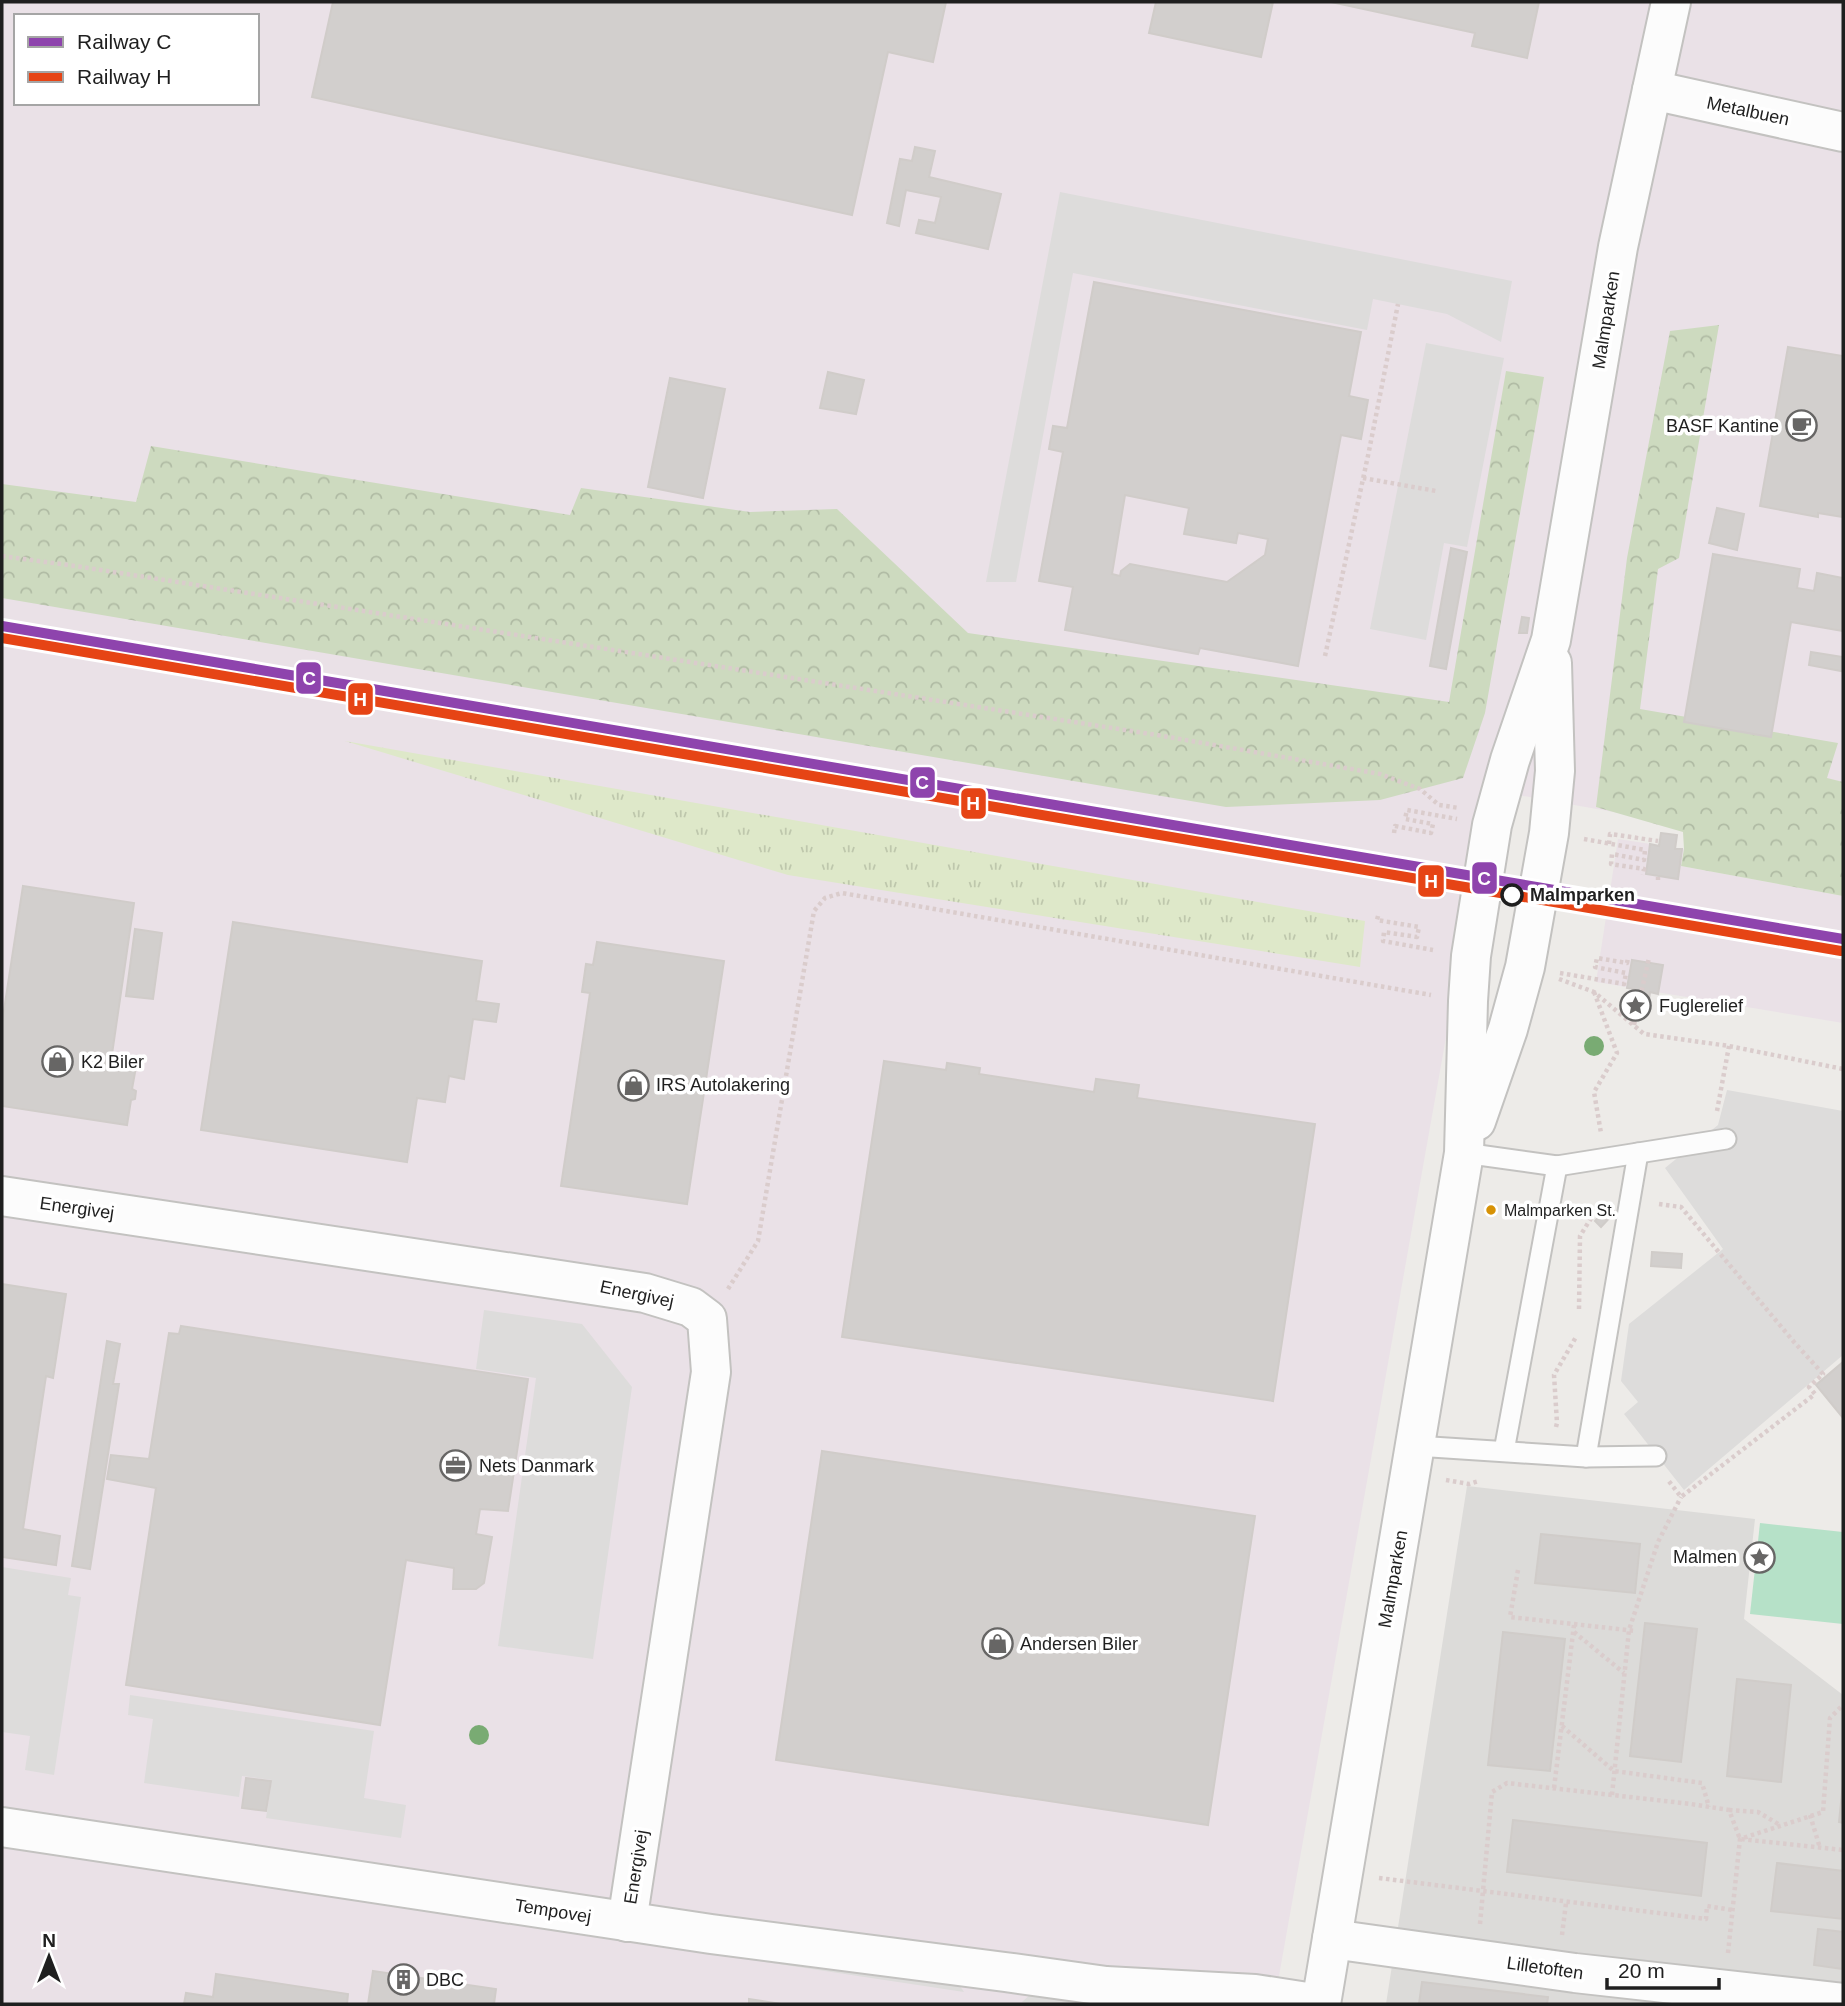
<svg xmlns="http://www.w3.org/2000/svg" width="1845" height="2006" font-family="Helvetica,sans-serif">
<defs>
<pattern id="grass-tufts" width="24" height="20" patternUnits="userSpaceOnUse" patternTransform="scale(1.75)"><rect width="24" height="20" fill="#dee8c9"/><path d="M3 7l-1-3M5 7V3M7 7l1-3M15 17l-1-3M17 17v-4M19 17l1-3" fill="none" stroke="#bec7ac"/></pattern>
<pattern id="forest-crowns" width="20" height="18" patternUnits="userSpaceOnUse" patternTransform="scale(1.75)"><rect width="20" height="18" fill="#cddabf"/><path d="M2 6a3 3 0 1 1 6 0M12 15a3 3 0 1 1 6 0" fill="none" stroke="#b0bba4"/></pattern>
</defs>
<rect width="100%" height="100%" fill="#edebe8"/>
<polygon fill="#dcdbd9" points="1467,1486 1755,1519 1744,1619 1843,1695 1843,2004 1386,2004"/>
<g fill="#eae1e7" fill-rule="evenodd">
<path d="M2,2H1843V853L1490,790L1274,2004H2ZM16,16H257V103H16Z"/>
<polygon points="1618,839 1684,849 1681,866 1843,896 1843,1023 1596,982"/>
</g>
<polygon fill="url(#grass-tufts)" points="345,741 1365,921 1360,967 788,875"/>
<g fill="url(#forest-crowns)">
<polygon points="1719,325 1679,558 1658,569 1640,709 1838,743 1827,778 1843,782 1843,896 1681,866 1684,849 1683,832 1596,807 1627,558 1670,331"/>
<polygon points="1506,371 1544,377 1485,713 1463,778 1380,800 1226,807 2,598 2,484 136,502 151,446 570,515 581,488 750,512 837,509 968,633 1449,702"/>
</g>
<polygon fill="#b6e1c8" points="1760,1523 1843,1532 1843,1624 1750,1614"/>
<g fill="#dddcdb">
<polygon points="1060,192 1512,281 1501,342 1447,314 1373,299 1367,330 1073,273 1016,582 986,582"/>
<polygon points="1426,343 1504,358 1467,547 1444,543 1426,640 1370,629"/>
<polygon points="1727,1090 1843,1111 1843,1355 1684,1490 1624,1414 1638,1402 1621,1381 1629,1324 1723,1249 1665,1168 1718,1125"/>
<polygon points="484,1310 582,1324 632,1387 593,1659 498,1646 536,1378 476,1369"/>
<polygon points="2,1567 71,1578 68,1595 81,1597 54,1775 25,1770 30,1736 2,1732"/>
<polygon points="130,1695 374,1731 364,1798 406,1805 401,1838 266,1818 272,1780 242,1776 239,1797 144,1783 153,1719 128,1715"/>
<polygon points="743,1952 956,1980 964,1992 733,1957"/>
<polygon points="1031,1994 1081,2001 1094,2004 1030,2004 1022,2002"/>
</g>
<g fill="#d2cfcd" stroke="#d0ccc9" stroke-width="2" fill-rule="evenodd">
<polygon points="333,2 946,2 933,62 888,52 852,215 312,97"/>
<polygon points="1156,2 1273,2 1261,57 1149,33"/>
<polygon points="1331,2 1539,2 1527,58 1472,46 1475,33"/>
<polygon points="915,147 935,151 929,177 1001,194 988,249 916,233 919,220 935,223 941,197 906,190 899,226 887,223 900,159 912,161"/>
<path d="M1094,282L1361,332L1349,396L1368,400L1361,439L1341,435L1298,666L1200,648L1198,654L1065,630L1073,587L1039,581L1063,452L1049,449L1053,426L1067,428ZM1125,495L1189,508L1184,534L1236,543L1238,533L1268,539L1265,555L1227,582L1130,564L1121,571L1120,576L1112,574Z"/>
<polygon points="1788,347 1843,356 1843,517 1818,513 1818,517 1760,506"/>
<polygon points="828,372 864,380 856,414 820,408"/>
<polygon points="670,378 725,389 703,498 648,487"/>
<polygon points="1717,508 1744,514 1737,550 1709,543"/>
<polygon points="1451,548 1467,552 1446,669 1430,666"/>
<polygon points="1713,554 1800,569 1797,588 1814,591 1817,573 1843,578 1843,631 1791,622 1771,737 1684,722"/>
<polygon points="1522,617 1529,618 1527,633 1519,633"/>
<polygon points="1811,652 1843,657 1841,671 1809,665"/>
<polygon points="1661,833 1677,835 1675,849 1682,849 1678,879 1646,874 1650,844 1659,846"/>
<polygon points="23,886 134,903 111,1061 136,1067 132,1089 136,1091 135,1099 131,1100 127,1125 2,1106 2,1023"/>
<polygon points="233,922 482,961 476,1001 499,1004 496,1022 473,1019 464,1079 449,1076 445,1102 417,1098 407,1162 201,1130"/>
<polygon points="135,929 162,933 153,999 126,996"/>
<polygon points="597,942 724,961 687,1204 561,1186 590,993 582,992 586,964 593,965"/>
<polygon points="1632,960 1663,965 1658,994 1650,992 1648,1007 1632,1004 1634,989 1627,988"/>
<polygon points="884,1061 946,1070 947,1063 980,1068 979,1074 1094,1092 1096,1079 1139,1085 1137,1098 1315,1124 1273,1401 842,1337"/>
<polygon points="1609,1205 1615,1212 1601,1227 1595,1221"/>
<polygon points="1652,1252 1682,1254 1681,1268 1651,1266"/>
<polygon points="2,1284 66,1294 53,1378 46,1376 23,1529 60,1536 56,1565 2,1557"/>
<polygon points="181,1326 528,1379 508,1511 480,1509 476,1534 492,1537 484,1583 476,1589 453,1589 454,1568 406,1560 380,1725 126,1685 156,1488 107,1479 111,1455 149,1459 169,1333 179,1334"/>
<polygon points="107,1341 120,1344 113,1384 119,1384 90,1569 72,1566"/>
<polygon points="1843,1362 1843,1418 1816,1385"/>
<polygon points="822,1451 1255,1516 1208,1825 776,1760"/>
<polygon points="1541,1534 1640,1544 1635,1593 1535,1583"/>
<polygon points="1645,1623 1697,1629 1681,1762 1630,1756"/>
<polygon points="1503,1632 1565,1639 1550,1771 1488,1765"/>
<polygon points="1737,1679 1791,1685 1781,1782 1727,1776"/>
<polygon points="246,1778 271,1781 266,1811 242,1808"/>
<polygon points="1843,1783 1843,1823 1839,1822"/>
<polygon points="1513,1820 1707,1843 1701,1896 1507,1872"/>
<polygon points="1777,1863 1843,1871 1843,1919 1771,1911"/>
<polygon points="1818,1929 1843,1932 1843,1969 1814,1965"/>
<polygon points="373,1971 496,1989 494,2004 368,2004"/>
<polygon points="216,1974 348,1994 347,2004 184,2004 186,1993 213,1997"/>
<polygon points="1422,1982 1548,1997 1547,2004 1419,2004"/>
<polygon points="749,1999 781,2004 749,2004"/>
</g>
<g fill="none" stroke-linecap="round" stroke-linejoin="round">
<defs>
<g id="service">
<polyline points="1464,1153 1557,1166 1726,1139"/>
<polyline points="1416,1446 1586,1457 1656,1456"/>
<polyline points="1504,1451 1557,1166"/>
<polyline points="1586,1457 1638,1153"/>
</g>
<g id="minor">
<polyline points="1652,90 1843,132"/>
<polyline points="2,1196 645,1293 691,1307 707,1319 711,1372 627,1922"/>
<polyline points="2,1827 711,1934 1005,1972 1106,1986 1255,1994 1320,2004"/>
<polyline points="1332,1939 1575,1973 1843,2003"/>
</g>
<g id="tertiary">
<polyline points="1476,1121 1508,1029 1525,967 1549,833 1555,771 1552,663"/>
<polyline points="1321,2004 1464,1153 1468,1001 1471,956 1492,825 1510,760 1551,640 1618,247 1671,2"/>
</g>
</defs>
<use href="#service" stroke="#c3c2c0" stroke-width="23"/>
<use href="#minor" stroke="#c3c2c0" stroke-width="42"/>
<use href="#tertiary" stroke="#c3c2c0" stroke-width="42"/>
<g stroke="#dacccc" stroke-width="4.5" stroke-dasharray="3.5 3.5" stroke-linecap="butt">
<polyline points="1363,478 1436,491"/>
<polyline points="2,556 75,566 1157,735 1380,774 1420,789 1439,805 1459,808"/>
<polyline points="1325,656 1369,451 1398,304"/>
<polyline points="1394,833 1395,826 1431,833 1433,824 1405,819 1407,810 1457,819"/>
<polyline points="1584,839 1645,850 1644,860 1612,854 1611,864 1644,869 1643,875"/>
<polyline points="1609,844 1610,834 1658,841"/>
<polyline points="1658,880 1658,877"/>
<polyline points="1378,916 1377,920 1419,927 1417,937 1384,932 1383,941 1433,950"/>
<polyline points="1560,973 1624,984 1626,973 1595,967 1597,958 1627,963 1628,958"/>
<polyline points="1559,979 1594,992 1644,1034 1729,1046 1843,1069"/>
<polyline points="1594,992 1617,1053 1594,1092 1601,1133"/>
<polyline points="1634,1025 1649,958"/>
<polyline points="1717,1111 1729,1046"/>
<polyline points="1659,1204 1681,1207 1794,1342 1823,1374 1809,1387 1815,1394 1681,1497 1668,1480"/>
<polyline points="728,1289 758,1241 814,911 825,898 842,893 1431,995"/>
<polyline points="1579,1309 1580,1236 1598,1207"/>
<polyline points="1556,1427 1557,1423 1554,1375 1576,1337"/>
<polyline points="1446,1480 1469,1484 1479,1481"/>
<polyline points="1518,1570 1510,1617 1636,1631"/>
<polyline points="1574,1632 1624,1673"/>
<polyline points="1562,1726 1614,1771 1702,1783 1709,1807"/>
<polyline points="1554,1788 1574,1625"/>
<polyline points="1612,1795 1629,1630 1658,1542 1681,1497"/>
<polyline points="1729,1810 1758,1812 1780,1825"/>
<polyline points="1810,1815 1820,1848"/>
<polyline points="1379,1878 1706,1919 1707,1906 1732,1910"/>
<polyline points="1480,1924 1492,1792 1507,1783 1691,1804 1729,1810 1740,1839 1843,1850"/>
<polyline points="1562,1935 1566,1903"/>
<polyline points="1728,1953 1740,1839 1823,1812 1830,1718 1843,1705"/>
</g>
<use href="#service" stroke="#fcfcfc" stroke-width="19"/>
<use href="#minor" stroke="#fcfcfc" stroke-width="38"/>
<use href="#tertiary" stroke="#fcfcfc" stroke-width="38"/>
<defs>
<polyline id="rail-1" points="2,626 1843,939"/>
<polyline id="rail-2" points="2,638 1841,951"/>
</defs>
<use href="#rail-1" stroke="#fff" stroke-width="16"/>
<use href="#rail-2" stroke="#fff" stroke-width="16"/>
<use href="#rail-1" stroke="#8e44ad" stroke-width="10"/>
<use href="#rail-2" stroke="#e64415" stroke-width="10"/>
</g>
<g fill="#79ab73">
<circle cx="1594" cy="1046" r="10"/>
<circle cx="479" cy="1735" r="10"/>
</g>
<defs>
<symbol id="cafe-ring" viewBox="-11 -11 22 22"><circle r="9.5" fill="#fff" stroke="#676665" stroke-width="1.5"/><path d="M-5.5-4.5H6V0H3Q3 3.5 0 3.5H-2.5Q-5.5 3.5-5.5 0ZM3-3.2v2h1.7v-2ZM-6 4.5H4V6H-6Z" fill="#676665"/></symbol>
<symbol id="sight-ring" viewBox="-11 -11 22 22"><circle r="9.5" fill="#fff" stroke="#676665" stroke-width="1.5"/><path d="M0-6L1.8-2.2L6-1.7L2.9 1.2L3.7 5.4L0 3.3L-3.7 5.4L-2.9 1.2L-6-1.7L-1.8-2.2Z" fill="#676665"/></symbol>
<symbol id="shop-ring" viewBox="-11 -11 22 22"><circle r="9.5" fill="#fff" stroke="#676665" stroke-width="1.5"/><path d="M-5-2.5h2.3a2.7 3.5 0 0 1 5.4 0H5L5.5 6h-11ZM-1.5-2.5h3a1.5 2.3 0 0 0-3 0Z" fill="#676665"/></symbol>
<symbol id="office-ring" viewBox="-11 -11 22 22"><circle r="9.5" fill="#fff" stroke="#676665" stroke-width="1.5"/><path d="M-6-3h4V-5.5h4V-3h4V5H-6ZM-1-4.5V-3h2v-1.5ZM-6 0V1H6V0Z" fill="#676665"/></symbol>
<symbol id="building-ring" viewBox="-11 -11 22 22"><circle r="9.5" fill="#fff" stroke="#676665" stroke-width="1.5"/><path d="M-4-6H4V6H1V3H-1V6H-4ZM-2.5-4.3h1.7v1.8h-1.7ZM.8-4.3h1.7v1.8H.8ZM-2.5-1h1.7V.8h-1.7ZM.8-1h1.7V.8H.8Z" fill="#676665"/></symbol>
</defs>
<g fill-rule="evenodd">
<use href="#cafe-ring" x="1784" y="408" width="35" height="35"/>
<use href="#sight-ring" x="1618" y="988" width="35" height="35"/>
<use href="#shop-ring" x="40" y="1044" width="35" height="35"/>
<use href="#shop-ring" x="616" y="1068" width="35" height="35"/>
<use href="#office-ring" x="438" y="1448" width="35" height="35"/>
<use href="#sight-ring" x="1742" y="1540" width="35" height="35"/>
<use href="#shop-ring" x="980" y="1626" width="35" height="35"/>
<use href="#building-ring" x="386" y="1962" width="35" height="35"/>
</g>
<circle fill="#fff" stroke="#1f1f1f" stroke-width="3.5" cx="1512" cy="895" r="10"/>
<circle fill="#d79205" stroke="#fff" stroke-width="2.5" cx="1491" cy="1210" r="6"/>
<g text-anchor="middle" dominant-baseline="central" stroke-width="7" stroke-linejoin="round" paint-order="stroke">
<g font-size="16" fill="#1f1f1f" stroke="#fff" text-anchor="start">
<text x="1504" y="1210">Malmparken St.</text>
</g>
<g font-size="18" fill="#1f1f1f" stroke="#fff">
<text transform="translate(1748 111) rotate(12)">Metalbuen</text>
<text transform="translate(1606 320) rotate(-81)">Malmparken</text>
<text transform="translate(77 1208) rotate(8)">Energivej</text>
<text transform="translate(637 1294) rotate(12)">Energivej</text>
<text transform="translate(1393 1579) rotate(-80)">Malmparken</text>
<text transform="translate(636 1867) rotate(-81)">Energivej</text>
<text transform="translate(553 1911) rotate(9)">Tempovej</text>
<text transform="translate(1545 1968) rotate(8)">Lilletoften</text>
</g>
<g font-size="18" fill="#1f1f1f" stroke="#fff" text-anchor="start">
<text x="1779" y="426" text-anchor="end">BASF Kantine</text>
<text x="1659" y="1006">Fuglerelief</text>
<text x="81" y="1062">K2 Biler</text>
<text x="656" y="1085">IRS Autolakering</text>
<text x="479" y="1466">Nets Danmark</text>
<text x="1737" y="1557" text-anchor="end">Malmen</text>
<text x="1020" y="1644">Andersen Biler</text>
<text x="426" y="1980">DBC</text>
</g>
<g font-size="18" font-weight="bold" fill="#1f1f1f" stroke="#fff" text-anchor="start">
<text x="1530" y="895">Malmparken</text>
</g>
</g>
<g stroke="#fff" stroke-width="2.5">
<rect x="295" y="661" width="27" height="34" rx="7" fill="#8e44ad"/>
<rect x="347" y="682" width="27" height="34" rx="7" fill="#e64415"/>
<rect x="909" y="766" width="27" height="33" rx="7" fill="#8e44ad"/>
<rect x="960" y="787" width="27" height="33" rx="7" fill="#e64415"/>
<rect x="1471" y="861" width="27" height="34" rx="7" fill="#8e44ad"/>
<rect x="1417" y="864" width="28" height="34" rx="7" fill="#e64415"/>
</g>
<g font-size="19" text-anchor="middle" font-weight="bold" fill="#fff">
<text x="309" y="685">C</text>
<text x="360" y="706">H</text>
<text x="922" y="789">C</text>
<text x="973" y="810">H</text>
<text x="1484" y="885">C</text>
<text x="1431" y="888">H</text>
</g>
<rect width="1845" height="2006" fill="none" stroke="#1f1f1f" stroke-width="7"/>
<rect x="14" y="14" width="245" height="91" fill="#ffffff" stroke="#a5a5a5" stroke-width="2"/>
<rect x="28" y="37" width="35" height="10" fill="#8e44ad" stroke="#a5a5a5" stroke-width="2"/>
<text x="77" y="49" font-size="21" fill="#1f1f1f">Railway C</text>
<rect x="28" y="72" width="35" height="10" fill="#e64415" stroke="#a5a5a5" stroke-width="2"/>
<text x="77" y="84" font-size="21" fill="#1f1f1f">Railway H</text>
<g transform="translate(49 1957)" stroke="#ffffff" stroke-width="5" paint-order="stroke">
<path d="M0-5L12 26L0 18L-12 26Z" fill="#1f1f1f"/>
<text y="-10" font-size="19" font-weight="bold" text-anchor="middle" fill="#1f1f1f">N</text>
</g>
<path d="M1607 1978v10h112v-10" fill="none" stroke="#1f1f1f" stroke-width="3.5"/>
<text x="1618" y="1978" font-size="21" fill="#1f1f1f" stroke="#ffffff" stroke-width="5" paint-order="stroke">20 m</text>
</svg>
